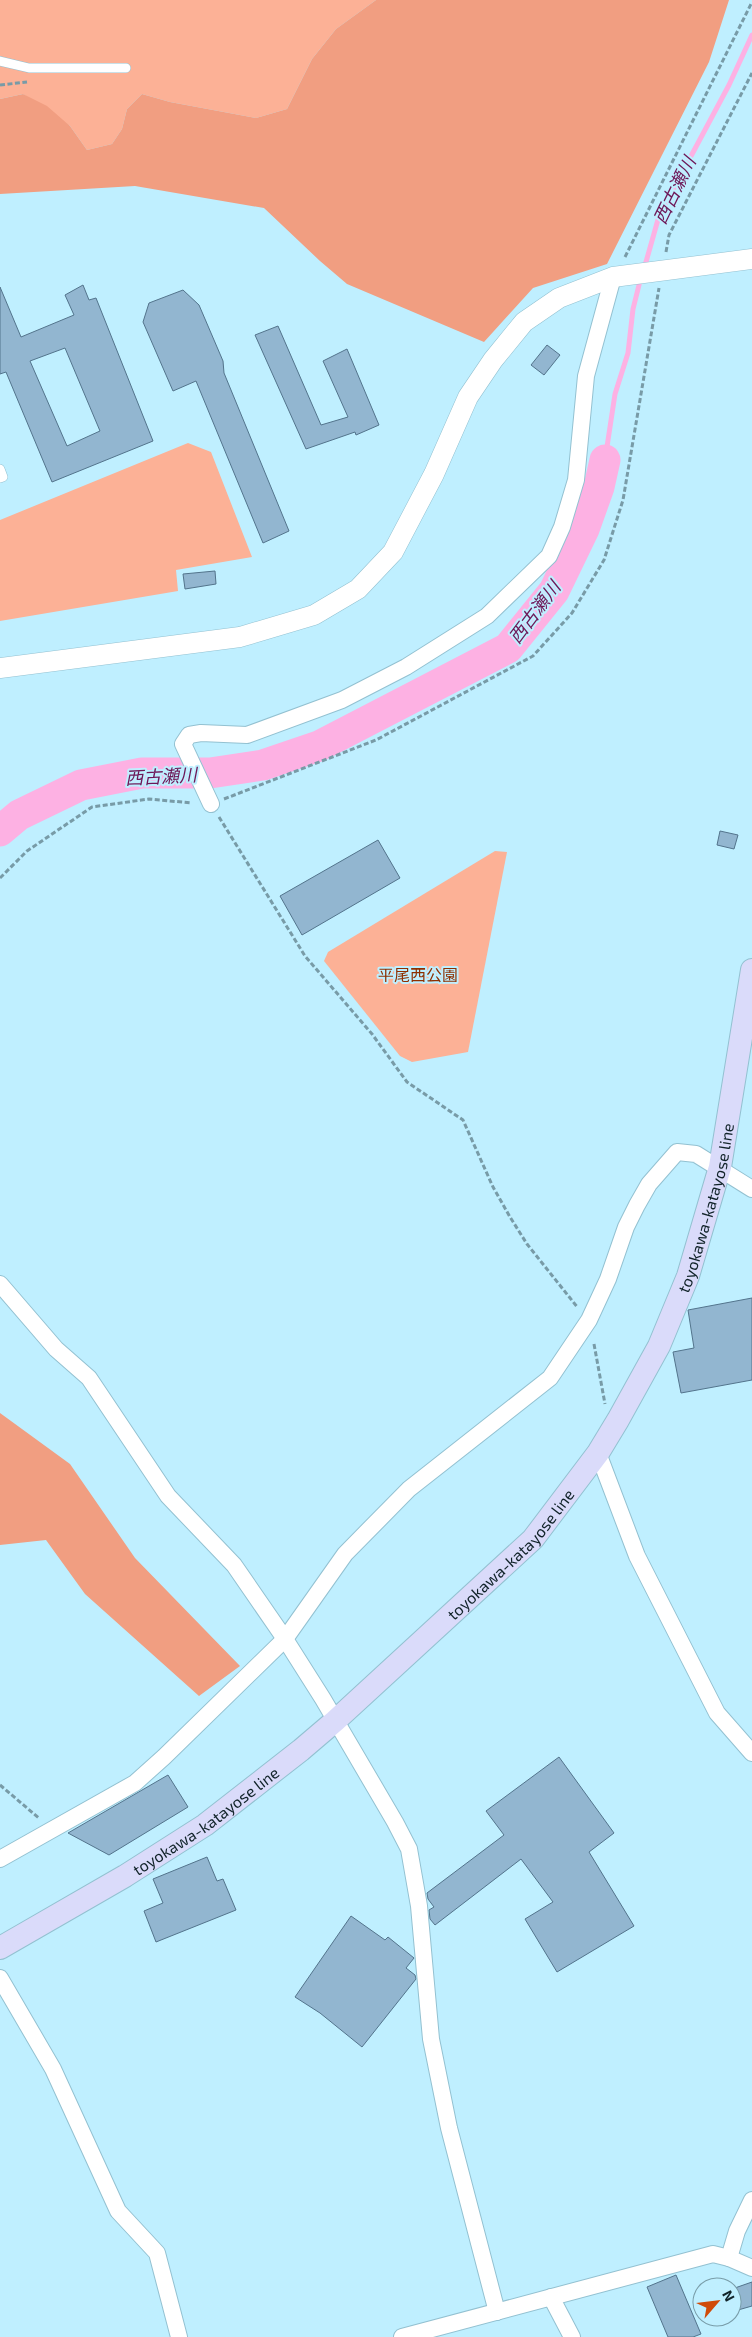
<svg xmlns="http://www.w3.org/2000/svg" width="752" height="2337" font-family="'Exo 2','Noto Sans JP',sans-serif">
<rect width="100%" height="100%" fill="#bfefff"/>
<g fill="#fcb196">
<polygon points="0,0 376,0 336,29 312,59 287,109 256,118 170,102 142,94 127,109 122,129 112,144 87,150 70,126 23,94 0,99"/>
<polygon points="188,443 211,452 252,557 176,570 178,591 0,621 0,520"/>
<polygon points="495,851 507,852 468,1052 412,1062 400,1056 324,961 328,952"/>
</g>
<g fill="#f19e81">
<polygon points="376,0 729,0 709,62 607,264 533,288 484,342 347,284 320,261 264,208 135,186 0,194 0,99 23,94 47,106 70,126 87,150 112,144 122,129 127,109 142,94 170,102 256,118 287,109 312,59 336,29"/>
<polygon points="0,1413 70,1464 135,1558 240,1666 199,1696 85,1594 46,1540 0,1545"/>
</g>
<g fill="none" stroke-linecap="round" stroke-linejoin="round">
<g stroke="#fdb1e3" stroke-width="5">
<polyline points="644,269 659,216 729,85 752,35"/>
<polyline points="605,460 615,394 628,353 633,309 641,277"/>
</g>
<polyline stroke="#fdb1e3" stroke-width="31" points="0,831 19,815 81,785 142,773 210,773 263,765 319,746 508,648 554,591 584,529 599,487 605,460"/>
</g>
<g fill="#92b6d0" stroke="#53748c" fill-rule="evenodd">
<path d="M83,285L89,300L96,298L153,441L52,482L6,372L0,374V287L21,337L74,315L65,295ZM65,348L100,431L67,446L30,361Z"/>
<polygon points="183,290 199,305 223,361 224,373 289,531 263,543 196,381 173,391 143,322 149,303"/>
<polygon points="278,326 321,425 348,417 323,361 347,349 379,425 356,435 355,432 306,449 255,335"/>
<polygon points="547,345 560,355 544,375 531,365"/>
<polygon points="215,571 216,584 185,589 183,574"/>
<polygon points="720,831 738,835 734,849 717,845"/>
<polygon points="378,840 400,878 302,935 280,896"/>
<polygon points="752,1298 752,1380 681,1393 673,1352 694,1348 688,1310"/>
<polygon points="559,1757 614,1833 589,1852 634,1926 557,1972 525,1919 553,1902 521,1859 435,1925 430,1919 429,1910 434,1907 428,1899 427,1893 504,1835 486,1811"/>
<polygon points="168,1775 188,1807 109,1855 68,1833"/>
<polygon points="207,1857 217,1881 223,1879 236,1910 156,1942 144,1911 163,1903 153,1879"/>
<polygon points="351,1916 385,1940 388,1937 414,1958 406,1968 415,1975 416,1979 362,2047 320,2013 295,1997"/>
<polygon points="676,2275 701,2334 693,2337 668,2337 647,2287"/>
<polygon points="752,2282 752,2306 738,2310 732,2289"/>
</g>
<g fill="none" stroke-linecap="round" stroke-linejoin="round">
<defs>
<g id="service">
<polyline points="0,61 29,68 126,68"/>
<polyline points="0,469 3,477 0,478"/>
</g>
<g id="minor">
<polyline points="211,804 183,744 189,735 201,733 247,735 342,700 406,667 487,616 549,556 562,527 576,480 586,376 613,277"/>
<polyline points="0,1284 56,1349 89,1378 168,1496 234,1565 285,1639 323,1699 395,1822 409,1849 419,1906 431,2039 449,2128 497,2312"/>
<polyline points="598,1453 637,1556 717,1713 752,1753"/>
<polyline points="0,1859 135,1783 164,1757 285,1639 345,1554 409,1489 550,1378 589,1320 608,1279 626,1227 637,1205 649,1184 677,1152 696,1154 752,1189"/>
<polyline points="0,1978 53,2069 118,2211 157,2253 179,2337"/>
<polyline points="729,2258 737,2231 752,2200"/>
<polyline points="551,2297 572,2337"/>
<polyline points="402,2337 713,2254 729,2258 752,2268"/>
</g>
<polyline id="tertiary" points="0,668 240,637 314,615 358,589 393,552 434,474 468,397 493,360 524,322 559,298 613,277 752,259"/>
<g id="secondary">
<path id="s1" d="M0,1948L125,1876L205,1825L301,1750L335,1721L533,1539L598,1453L618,1420L659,1346L688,1276L720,1167L752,970"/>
</g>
</defs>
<use href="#service" stroke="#93c1d1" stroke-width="10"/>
<use href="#minor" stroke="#93c1d1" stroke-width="18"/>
<use href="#tertiary" stroke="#93c1d1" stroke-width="21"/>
<use href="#secondary" stroke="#93c1d1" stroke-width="24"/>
<g stroke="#789ba7" stroke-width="3" stroke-dasharray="5 2.5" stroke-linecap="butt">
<polyline points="0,85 27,82"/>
<polyline points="666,252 669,235 752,73"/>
<polyline points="625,257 752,2"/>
<polyline points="224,799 376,740 533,656 572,613 604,560 623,500 659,288"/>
<polyline points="219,817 305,956 372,1034 407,1082 463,1120 493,1187 510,1217 527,1244 578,1308"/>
<polyline points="0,878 27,851 92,807 149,799 192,803"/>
<polyline points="594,1344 605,1404"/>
<polyline points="0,1785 40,1819"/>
</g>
<use href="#service" stroke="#fff" stroke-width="9"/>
<use href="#minor" stroke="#fff" stroke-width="16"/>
<use href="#tertiary" stroke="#fff" stroke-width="20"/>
<use href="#secondary" stroke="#dadbfa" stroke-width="22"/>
</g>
<g text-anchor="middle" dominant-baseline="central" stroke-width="4" stroke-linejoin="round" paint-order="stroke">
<g font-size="16" fill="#8e2f00" stroke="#bfefff">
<text x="418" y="974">平尾西公園</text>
</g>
<g font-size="16" fill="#112329" stroke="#bfefff">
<text stroke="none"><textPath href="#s1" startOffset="1052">toyokawa-katayose line</textPath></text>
<text stroke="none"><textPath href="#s1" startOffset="648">toyokawa-katayose line</textPath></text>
<text stroke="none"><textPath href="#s1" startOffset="242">toyokawa-katayose line</textPath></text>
</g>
<g font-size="18" font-style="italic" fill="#6d1757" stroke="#bfefff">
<text transform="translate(674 190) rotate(-64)">西古瀬川</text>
<text transform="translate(534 612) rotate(-53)">西古瀬川</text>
<text transform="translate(161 776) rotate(-3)">西古瀬川</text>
</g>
</g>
<g transform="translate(717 2302) rotate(62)"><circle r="24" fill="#bfefff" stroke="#799da9"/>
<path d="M0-4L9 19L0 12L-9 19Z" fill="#d04b09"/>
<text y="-8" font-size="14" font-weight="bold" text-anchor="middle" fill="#112329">N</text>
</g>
</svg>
